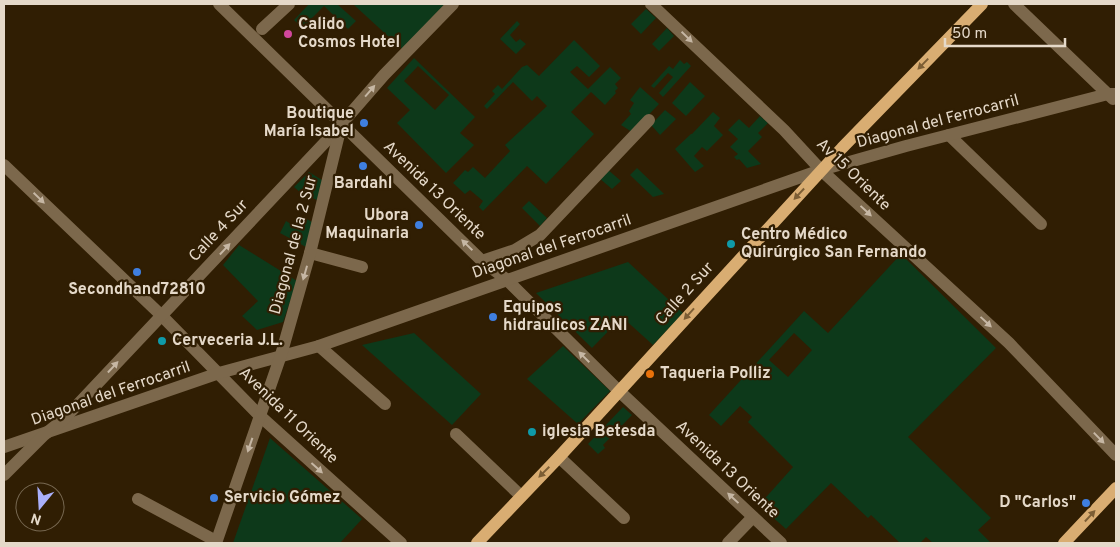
<svg xmlns="http://www.w3.org/2000/svg" width="1120" height="547" font-family="Overpass,sans-serif">
<rect width="100%" height="100%" fill="#301e03"/>
<g fill="#0d391a" fill-rule="evenodd">
<polygon points="309,4 337,4 356,21 348,29 324,6 302,28 294,20"/>
<polygon points="353,4 445,4 402,49"/>
<polygon points="646,9 656,18 641,34 631,24"/>
<polygon points="517,21 520,24 510,35 516,42 520,39 526,44 516,54 500,39"/>
<polygon points="667,28 674,36 659,51 652,44"/>
<polygon points="574,40 600,66 589,77 577,66 570,72 588,89 610,67 621,78 615,84 618,88 615,91 616,93 605,105 591,92 571,112 594,134 546,184 527,166 483,211 479,207 483,201 470,190 465,194 453,183 465,170 468,172 473,167 485,178 510,151 505,145 547,106 537,96 532,101 513,82 487,109 484,106 495,94 492,91 498,85 502,89 522,67 527,65 539,76"/>
<path d="M414,58L475,117L460,133L474,145L446,173L397,123L410,110L387,88ZM418,66L449,95L435,110L404,81Z"/>
<polygon points="680,60 684,64 687,62 691,66 663,97 659,93 673,77 668,73 654,88 651,86 669,66 673,69"/>
<polygon points="690,82 705,96 686,116 672,103"/>
<polygon points="640,87 659,104 632,132 621,125 631,114 629,111 634,103 630,100"/>
<polygon points="665,110 676,119 660,135 651,125"/>
<polygon points="713,112 720,118 714,126 723,135 707,151 702,147 694,156 704,166 695,172 675,149 691,134 692,134"/>
<polygon points="760,116 768,123 758,133 762,137 748,151 761,164 747,168 739,159 737,160 734,157 738,154 730,147 738,139 728,130 739,119 749,128"/>
<polygon points="637,168 661,191 664,194 653,197 630,175"/>
<polygon points="607,169 621,181 612,189 599,178"/>
<polygon points="309,172 322,180 317,200 308,196 307,198 294,187"/>
<polygon points="529,201 547,218 540,226 522,208"/>
<polygon points="305,218 312,222 306,247 280,233 286,221 299,229"/>
<polygon points="239,245 297,281 283,322 257,330 242,316 258,301 223,265"/>
<path d="M901,254L996,348L908,437L991,518L978,530L991,543H933L926,537L920,543H900L871,515L868,518L831,483L786,529L759,505L793,467L748,422L752,417L740,406L721,426L709,415L804,311L828,333ZM794,333L812,350L788,377L769,360Z"/>
<polygon points="628,262 683,313 653,345 622,317 592,348 536,293"/>
<polygon points="414,333 481,394 452,425 362,345"/>
<polygon points="563,346 610,391 578,424 527,379"/>
<polygon points="623,407 632,415 603,445 605,448 598,454 588,444"/>
<polygon points="270,438 362,519 340,543 233,543"/>
</g>
<g fill="none" stroke-linecap="round" stroke-linejoin="round">
<g stroke="#7c684c" stroke-width="12">
<polyline points="219,4 482,261 506,279 619,391 781,543"/>
<polyline points="651,4 784,130 821,170 1009,343 1116,455"/>
<polyline points="1014,4 1113,99"/>
<polyline points="262,29 289,4"/>
<polyline points="949,135 1041,224"/>
<polyline points="4,165 162,316 260,416 401,543"/>
<polyline points="310,253 362,267"/>
<polyline points="482,261 515,250 540,235 649,120"/>
<polyline points="319,346 385,404"/>
<polyline points="456,434 521,496"/>
<polyline points="4,447 219,373 319,346 821,170 906,146 1108,94 1116,94"/>
<polyline points="559,457 624,518"/>
<polyline points="4,475 44,435 64,419 330,137 384,75 453,4"/>
<polyline points="138,499 216,541"/>
<polyline points="216,543 281,355 310,253 341,126"/>
<polyline points="728,543 753,517"/>
</g>
<g stroke="#d9ad72" stroke-width="12">
<polyline points="477,543 559,457 842,148 982,4"/>
<polyline points="1064,543 1116,488"/>
</g>
</g>
<defs><path id="oneway-solid" d="M-6-.8H1V-3.2L6.5 0L1 3.2V.8H-6Z" transform="scale(1.25)"/></defs>
<g fill="#c6b7a4">
<use href="#oneway-solid" transform="translate(687 37) rotate(44)"/>
<use href="#oneway-solid" transform="translate(370 91) rotate(-49)"/>
<use href="#oneway-solid" transform="translate(39 198) rotate(44)"/>
<use href="#oneway-solid" transform="translate(866 211) rotate(43)"/>
<use href="#oneway-solid" transform="translate(467 245) rotate(-136)"/>
<use href="#oneway-solid" transform="translate(225 249) rotate(-47)"/>
<use href="#oneway-solid" transform="translate(305 273) rotate(106)"/>
<use href="#oneway-solid" transform="translate(986 322) rotate(43)"/>
<use href="#oneway-solid" transform="translate(584 357) rotate(-135)"/>
<use href="#oneway-solid" transform="translate(113 367) rotate(-47)"/>
<use href="#oneway-solid" transform="translate(1099 438) rotate(46)"/>
<use href="#oneway-solid" transform="translate(250 445) rotate(109)"/>
<use href="#oneway-solid" transform="translate(317 468) rotate(42)"/>
<use href="#oneway-solid" transform="translate(733 498) rotate(-137)"/>
</g>
<g fill="#7c5e35">
<use href="#oneway-solid" transform="translate(923 64) rotate(134)"/>
<use href="#oneway-solid" transform="translate(799 194) rotate(133)"/>
<use href="#oneway-solid" transform="translate(689 314) rotate(132)"/>
<use href="#oneway-solid" transform="translate(544 472) rotate(135)"/>
<use href="#oneway-solid" transform="translate(1090 516) rotate(-47)"/>
</g>
<circle fill="#d1479c" stroke="#301e03" stroke-width="2" cx="288" cy="34" r="5"/>
<g fill="#3f7fe0" stroke="#301e03" stroke-width="2">
<circle cx="364" cy="123" r="5"/>
<circle cx="363" cy="166" r="5"/>
<circle cx="419" cy="225" r="5"/>
<circle cx="137" cy="272" r="5"/>
<circle cx="493" cy="317" r="5"/>
<circle cx="214" cy="498" r="5"/>
<circle cx="1086" cy="503" r="5"/>
</g>
<g fill="#0f9aa8" stroke="#301e03" stroke-width="2">
<circle cx="731" cy="244" r="5"/>
<circle cx="162" cy="341" r="5"/>
<circle cx="532" cy="432" r="5"/>
</g>
<circle fill="#e8710a" stroke="#301e03" stroke-width="2" cx="650" cy="374" r="5"/>
<g text-anchor="middle" dominant-baseline="central" stroke-width="4.5" stroke-linejoin="round" paint-order="stroke">
<g font-size="16" font-weight="bold" fill="#e5d9c9" stroke="#301e03" text-anchor="start">
<text x="298" y="25">Calido<tspan x="298" dy="18">Cosmos Hotel</tspan></text>
<text x="354" y="114" text-anchor="end">Boutique<tspan x="354" dy="18">María Isabel</tspan></text>
<text x="363" y="184" text-anchor="middle">Bardahl</text>
<text x="409" y="216" text-anchor="end">Ubora<tspan x="409" dy="18">Maquinaria</tspan></text>
<text x="741" y="235">Centro Médico<tspan x="741" dy="18">Quirúrgico San Fernando</tspan></text>
<text x="137" y="290" text-anchor="middle">Secondhand72810</text>
<text x="503" y="308">Equipos<tspan x="503" dy="18">hidraulicos ZANI</tspan></text>
<text x="172" y="341">Cerveceria J.L.</text>
<text x="660" y="374">Taqueria Polliz</text>
<text x="542" y="432">iglesia Betesda</text>
<text x="224" y="498">Servicio Gómez</text>
<text x="1076" y="503" text-anchor="end">D "Carlos"</text>
</g>
<g font-size="16" fill="#e5d9c9" stroke="#301e03">
<text transform="translate(938 122) rotate(-15)">Diagonal del Ferrocarril</text>
<text transform="translate(853 175) rotate(44)">Av 15 Oriente</text>
<text transform="translate(434 191) rotate(44)">Avenida 13 Oriente</text>
<text transform="translate(219 231) rotate(-47)">Calle 4 Sur</text>
<text transform="translate(294 245) rotate(-75)">Diagonal de la 2 Sur</text>
<text transform="translate(552 247) rotate(-19)">Diagonal del Ferrocarril</text>
<text transform="translate(685 294) rotate(-48)">Calle 2 Sur</text>
<text transform="translate(111 394) rotate(-19)">Diagonal del Ferrocarril</text>
<text transform="translate(288 416) rotate(44)">Avenida 11 Oriente</text>
<text transform="translate(727 470) rotate(43)">Avenida 13 Oriente</text>
</g>
</g>
<rect width="1120" height="547" fill="none" stroke="#e5d9c9" stroke-width="10"/>
<g transform="translate(40 507) rotate(198)"><circle r="24" fill="#301e03" stroke="#786952"/>
<path d="M0-4L9 19L0 12L-9 19Z" fill="#aab0fb"/>
<text y="-8" font-size="14" font-weight="bold" text-anchor="middle" fill="#e5d9c9">N</text>
</g>
<path d="M945 38v8h120v-8" fill="none" stroke="#e5d9c9" stroke-width="2.5"/>
<text x="952" y="38" font-size="15" fill="#e5d9c9" stroke="#301e03" stroke-width="4" paint-order="stroke">50 m</text>
</svg>
